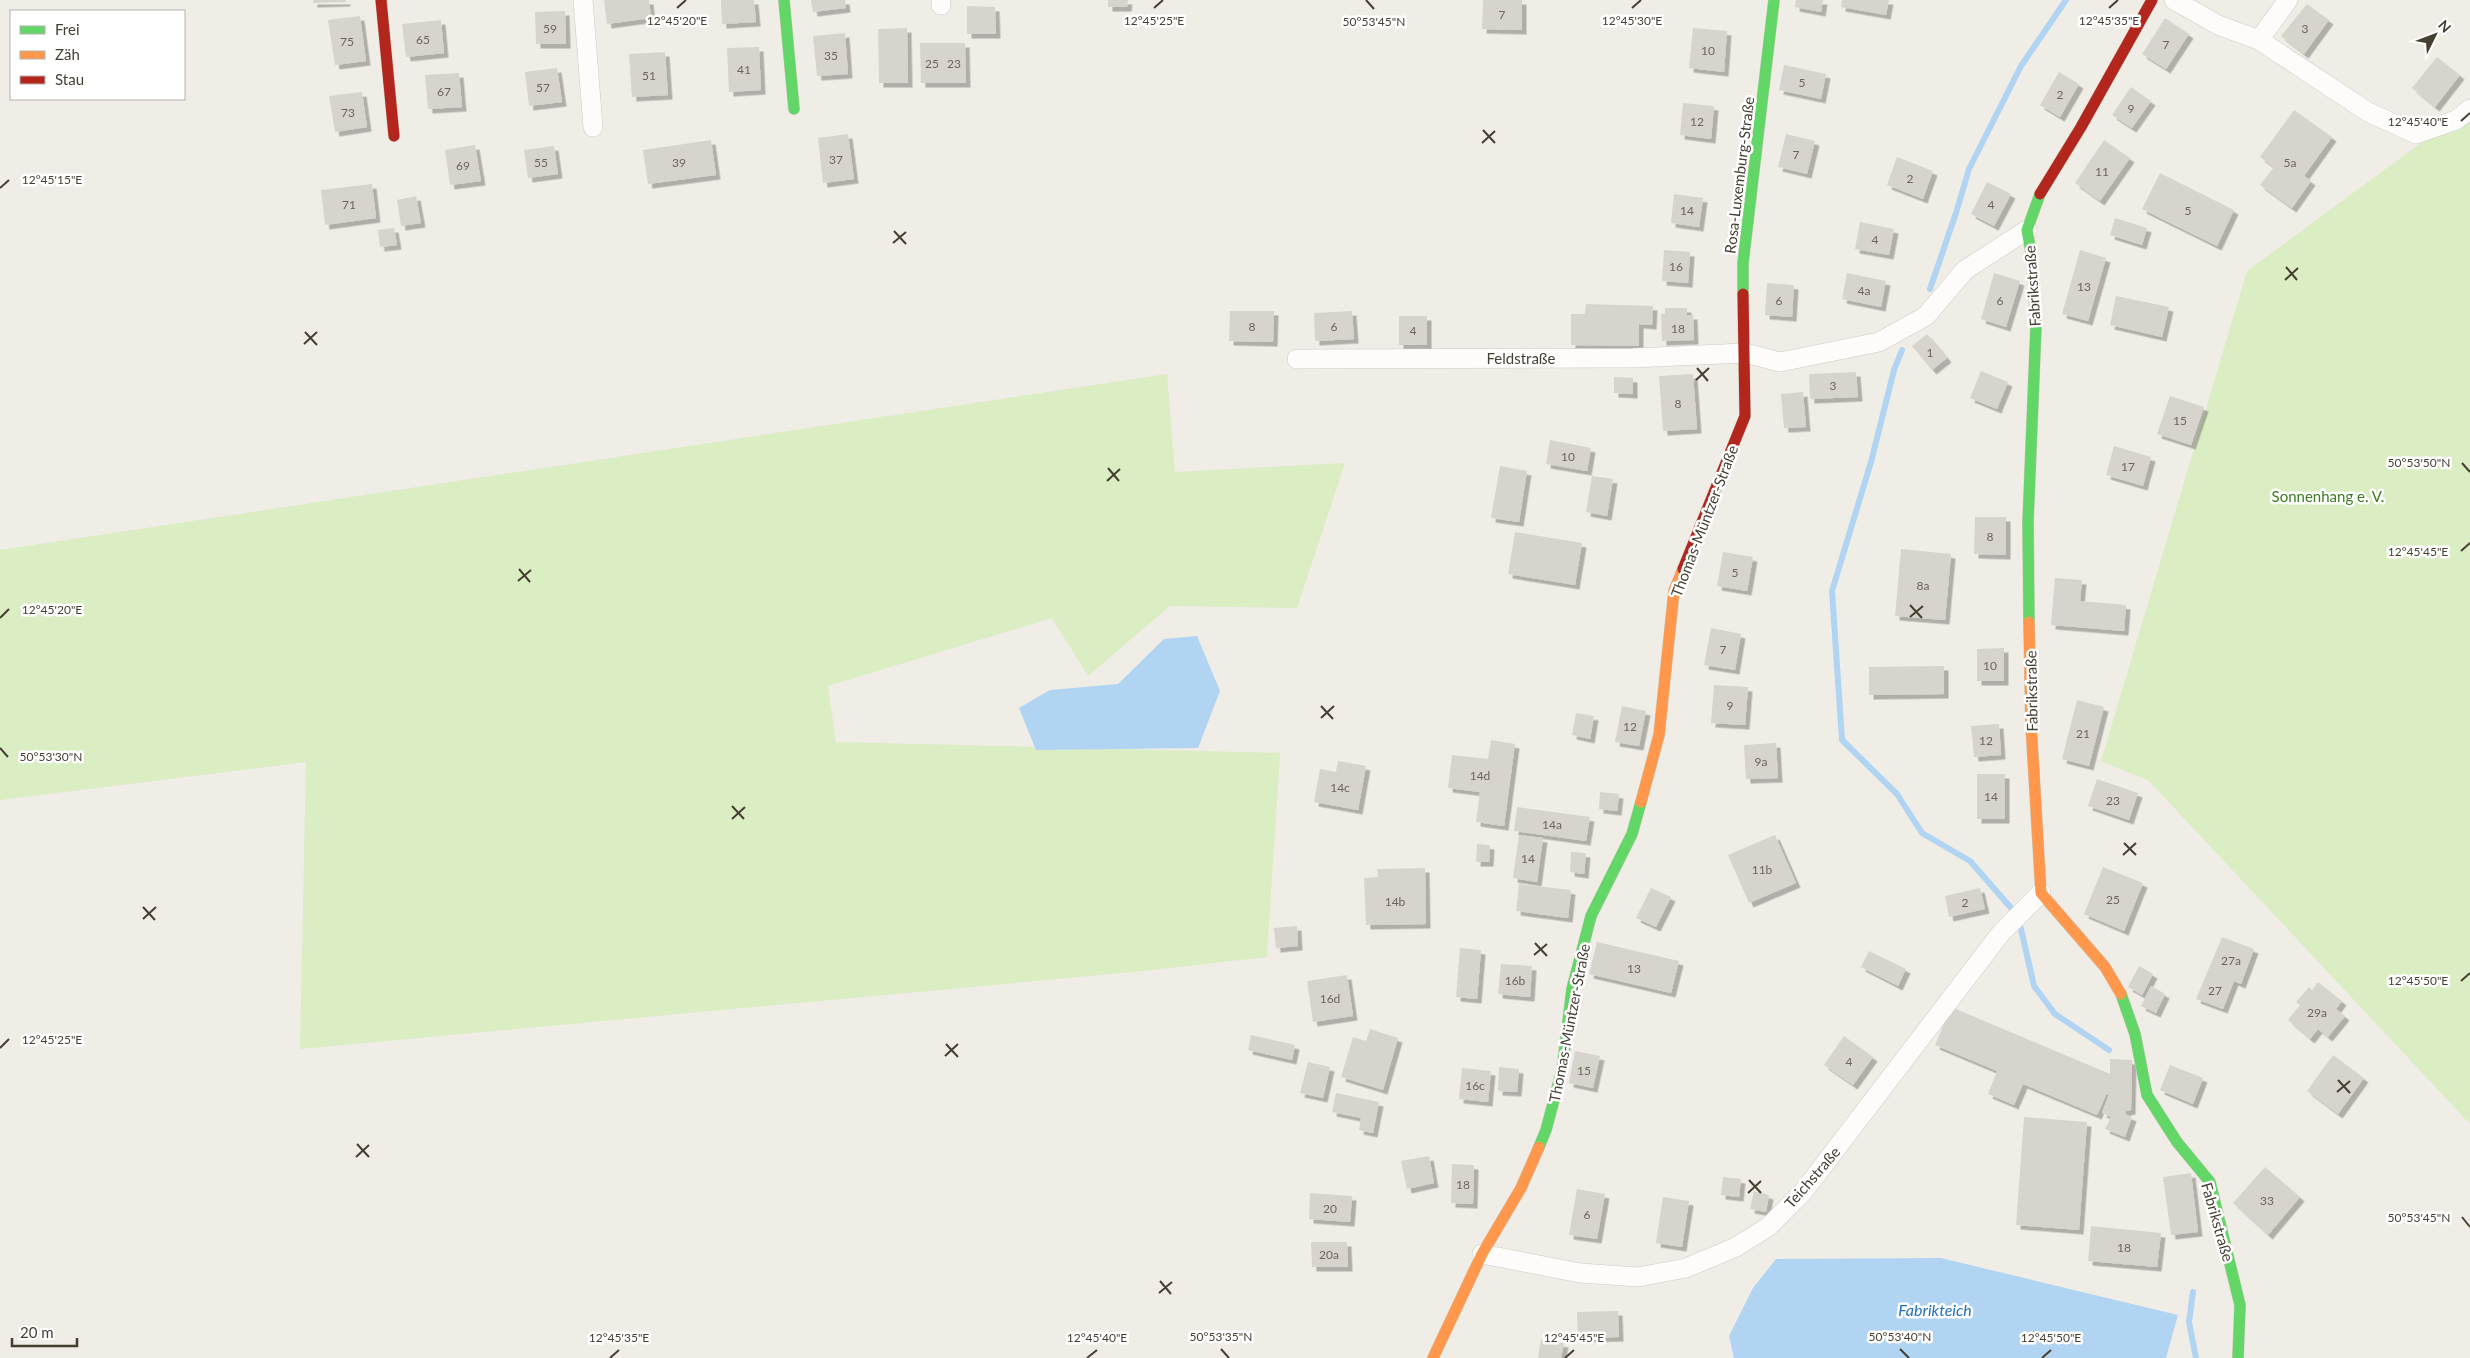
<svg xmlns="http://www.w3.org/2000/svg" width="2470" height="1358" font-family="Lato,sans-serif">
<defs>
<filter id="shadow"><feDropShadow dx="4.5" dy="4.5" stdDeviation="0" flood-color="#0004"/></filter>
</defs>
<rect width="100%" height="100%" fill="#efede6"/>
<g fill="#daedc3">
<polygon points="2470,107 2470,1124 2149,781 2101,761 2247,271"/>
<polygon points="1167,374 1175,472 1345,463 1297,608 1170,606 1088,676 1052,618 828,686 836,742 1280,753 1267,957 1133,972 300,1049 306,762 0,800 0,550"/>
</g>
<g fill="#b1d4f3">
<polygon points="1197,636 1220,691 1198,748 1036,750 1019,708 1050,690 1118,684 1164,639"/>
<polygon points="1941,1258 2178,1315 2166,1358 1734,1358 1729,1336 1753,1288 1776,1259"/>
</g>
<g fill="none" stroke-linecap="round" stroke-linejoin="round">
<g stroke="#b1d4f3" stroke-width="6">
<polyline points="1930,289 1956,213 1969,169 2021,66 2066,0"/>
<polyline points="1902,350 1894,370 1871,462 1832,591 1842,740 1897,794 1922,833 1970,861 2012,909 2021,929 2034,986 2055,1014 2109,1050"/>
<polyline points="2193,1292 2189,1322 2196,1358"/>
</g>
</g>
<g fill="#d7d4cd" filter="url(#shadow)">
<polygon points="313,0 346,0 346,2 313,3"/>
<polygon points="604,0 649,0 651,18 607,24"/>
<polygon points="721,0 754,0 756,22 722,24"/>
<polygon points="811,0 845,0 846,8 813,12"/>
<polygon points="1108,0 1128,0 1127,7 1108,7"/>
<polygon points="1483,0 1522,0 1522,30 1482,29"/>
<polygon points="1796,0 1823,0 1821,12 1795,7"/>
<polygon points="1842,0 1889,0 1886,15 1841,7"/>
<polygon points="2307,4 2329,20 2304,54 2281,36"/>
<polygon points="967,6 995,7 996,34 967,34"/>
<polygon points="565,11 566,44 536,44 535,12"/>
<polygon points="360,16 366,61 335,65 328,20"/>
<polygon points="2165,18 2189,34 2166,69 2142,54"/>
<polygon points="441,20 444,53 406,57 402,24"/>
<polygon points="907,28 908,83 879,83 878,29"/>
<polygon points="1693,28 1727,31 1724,72 1689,68"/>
<polygon points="845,33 848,74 817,76 813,36"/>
<polygon points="920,43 965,43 966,83 921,83"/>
<polygon points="759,47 761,90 729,92 727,48"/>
<polygon points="665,52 668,95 632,97 629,54"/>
<polygon points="2437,57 2460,75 2435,107 2412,88"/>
<polygon points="1784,65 1826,74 1821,99 1779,90"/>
<polygon points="557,68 562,102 529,106 525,72"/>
<polygon points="2059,72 2079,84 2060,117 2040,105"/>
<polygon points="459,73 462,107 428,109 425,75"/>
<polygon points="2131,87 2151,101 2132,128 2112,115"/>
<polygon points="362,92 367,127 335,132 329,96"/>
<polygon points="1683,103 1714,106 1711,139 1680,135"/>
<polygon points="2294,110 2332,137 2304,176 2311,181 2292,208 2260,185 2274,167 2260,157"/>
<polygon points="848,134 854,179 823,183 818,138"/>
<polygon points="1786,134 1815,141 1807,174 1778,167"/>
<polygon points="711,140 716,175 648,184 643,150"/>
<polygon points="2104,140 2130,158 2100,201 2075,183"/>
<polygon points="475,145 481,181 450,185 445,150"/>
<polygon points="554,146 558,174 528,178 524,150"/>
<polygon points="1897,157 1933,171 1923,199 1887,185"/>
<polygon points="2160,173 2234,210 2217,246 2142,209"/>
<polygon points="1987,182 2011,194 1994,226 1971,214"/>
<polygon points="372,184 376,218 325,225 321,190"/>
<polygon points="1674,194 1703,198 1699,227 1671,223"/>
<polygon points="416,196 421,223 401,226 397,200"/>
<polygon points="2115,218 2147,228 2142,245 2110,235"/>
<polygon points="1860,222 1894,229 1889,255 1855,249"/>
<polygon points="394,228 397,245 380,247 378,230"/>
<polygon points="1664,250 1690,252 1688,283 1662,281"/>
<polygon points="2080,250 2106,258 2088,321 2062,314"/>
<polygon points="1847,273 1886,281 1881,307 1842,299"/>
<polygon points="1994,273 2020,281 2006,327 1981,319"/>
<polygon points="1767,283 1794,285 1792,317 1765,315"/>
<polygon points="2116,296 2169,307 2162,337 2110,325"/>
<polygon points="1586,304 1653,306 1652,325 1639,324 1639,346 1571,345 1571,314 1585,314"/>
<polygon points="1665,308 1687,308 1687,315 1693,315 1694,340 1662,341 1661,314 1665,314"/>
<polygon points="1230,311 1274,311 1273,342 1229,341"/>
<polygon points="1352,311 1354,339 1315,341 1314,313"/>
<rect x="1399" y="316" width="28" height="29"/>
<polygon points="1927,334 1947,358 1932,370 1912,346"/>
<polygon points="1981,371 2008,382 1997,409 1970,398"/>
<polygon points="1856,372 1858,397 1810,399 1809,374"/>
<polygon points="1693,374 1697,429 1663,431 1659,376"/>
<polygon points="1614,377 1633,378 1633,394 1614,393"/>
<polygon points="1803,392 1806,427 1784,428 1781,394"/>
<polygon points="2170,396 2204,407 2191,445 2157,434"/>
<polygon points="1550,440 1591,448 1587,471 1546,464"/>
<polygon points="2114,446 2151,457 2143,486 2106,475"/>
<polygon points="1500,466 1527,471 1519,522 1491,518"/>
<polygon points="1592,476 1613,479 1607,516 1586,512"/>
<polygon points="1975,517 2006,517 2006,555 1974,554"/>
<polygon points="1515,532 1582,543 1575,585 1508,574"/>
<polygon points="1901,549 1951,554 1945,620 1895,616"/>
<polygon points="1723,552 1753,557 1747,591 1717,586"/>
<polygon points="2055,578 2082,580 2080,601 2126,605 2124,631 2051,625"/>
<polygon points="1711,628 1741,634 1735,670 1704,665"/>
<polygon points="2004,648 2004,681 1977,681 1977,649"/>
<polygon points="1944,666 1944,694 1869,695 1869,667"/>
<polygon points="1714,685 1748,687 1745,725 1711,723"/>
<polygon points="2077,700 2104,707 2089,766 2062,759"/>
<polygon points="1622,706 1646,711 1639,746 1615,742"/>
<polygon points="1576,713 1594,716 1590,739 1572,735"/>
<polygon points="1999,724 2001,755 1974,757 1971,726"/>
<polygon points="1491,740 1515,744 1504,826 1476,822 1480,792 1448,788 1452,755 1488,759"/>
<polygon points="1776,743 1778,778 1746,779 1744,745"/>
<polygon points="1338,761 1366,766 1358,810 1314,802 1320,769 1336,772"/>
<rect x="1977" y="774" width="28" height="45"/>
<polygon points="2097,779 2138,793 2129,820 2088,806"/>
<polygon points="1600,792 1619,794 1617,811 1599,809"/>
<polygon points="1517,807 1590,817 1586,841 1514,831"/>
<polygon points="1519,835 1543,838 1537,882 1513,878"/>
<polygon points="1775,835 1796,883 1749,903 1728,855"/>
<polygon points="1477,844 1490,845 1489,862 1476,862"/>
<polygon points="1571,852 1586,853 1584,874 1570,872"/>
<polygon points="2103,867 2143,883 2124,931 2084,914"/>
<polygon points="1425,868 1426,924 1366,925 1364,878 1378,877 1377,869"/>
<polygon points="1519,884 1571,890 1568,918 1516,911"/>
<polygon points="1651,888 1671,897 1656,927 1636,918"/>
<polygon points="1980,888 1985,909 1949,917 1945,896"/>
<polygon points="1297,926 1298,946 1276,948 1274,928"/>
<polygon points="2222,937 2254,949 2241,984 2234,981 2223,1009 2196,999"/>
<polygon points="1597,942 1679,961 1671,993 1589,974"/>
<polygon points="1460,948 1481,950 1477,999 1456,997"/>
<polygon points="1869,951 1906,969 1898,986 1861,967"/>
<polygon points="1501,964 1532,966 1530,997 1498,994"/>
<polygon points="2139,966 2153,974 2142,995 2128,987"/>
<polygon points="1347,975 1353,1016 1313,1022 1307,981"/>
<polygon points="2318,982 2342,1001 2336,1009 2345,1016 2328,1037 2318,1029 2310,1039 2288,1020 2300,1005 2296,1002 2309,987 2312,990"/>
<polygon points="2151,986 2165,994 2156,1013 2141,1006"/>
<polygon points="1951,1007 2110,1074 2110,1059 2132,1060 2131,1110 2126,1111 2125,1114 2132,1117 2125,1137 2105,1129 2111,1117 2102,1113 2109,1094 2106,1095 2097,1115 2023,1084 2014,1105 1988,1094 1997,1071 1935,1045"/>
<polygon points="1370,1029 1398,1038 1383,1090 1341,1077 1353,1037 1366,1041"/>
<polygon points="1251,1035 1295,1045 1292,1060 1248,1050"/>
<polygon points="1844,1036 1873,1057 1853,1085 1824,1065"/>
<polygon points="1575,1051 1600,1056 1593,1088 1569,1083"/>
<polygon points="2333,1055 2364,1078 2338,1114 2307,1091"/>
<polygon points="1308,1062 1330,1067 1323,1098 1300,1093"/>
<polygon points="2170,1065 2203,1078 2193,1104 2160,1090"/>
<polygon points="1499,1067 1519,1069 1517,1092 1498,1091"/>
<polygon points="1462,1068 1491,1071 1488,1102 1459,1099"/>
<polygon points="1336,1093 1379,1102 1373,1133 1359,1130 1361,1118 1332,1112"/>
<polygon points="2024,1117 2087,1122 2079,1230 2016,1225"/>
<polygon points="1429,1156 1434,1183 1407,1189 1401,1161"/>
<polygon points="1452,1164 1474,1165 1473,1204 1451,1203"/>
<polygon points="2265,1167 2300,1197 2268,1235 2233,1203"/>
<polygon points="2191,1173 2198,1232 2171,1235 2163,1177"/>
<polygon points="1723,1177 1741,1179 1739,1197 1721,1195"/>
<polygon points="1577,1189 1605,1194 1597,1239 1569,1235"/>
<polygon points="1754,1191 1769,1195 1766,1212 1750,1209"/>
<polygon points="1310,1193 1352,1196 1350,1222 1309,1219"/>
<polygon points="1663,1197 1689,1201 1682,1247 1656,1243"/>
<polygon points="2091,1226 2161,1233 2157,1267 2088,1261"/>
<polygon points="1311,1242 1347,1242 1348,1267 1312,1267"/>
<polygon points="1618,1311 1619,1337 1578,1338 1577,1312"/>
<polygon points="1541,1340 1564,1343 1561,1358 1538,1358"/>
</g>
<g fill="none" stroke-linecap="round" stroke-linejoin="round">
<defs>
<g id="street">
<polyline points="583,0 593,127"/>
<polyline points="2174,0 2218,25 2259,40 2368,112 2416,134 2456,120 2470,109"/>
<polyline points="941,5 941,0"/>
<polyline points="2259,40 2288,0"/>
<polyline points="1297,359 1632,358 1745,353 1780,362 1879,342 1926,316 1965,270 2027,230"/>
<polyline points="1482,1254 1580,1273 1638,1277 1686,1268 1736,1247 1768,1227 1803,1192 2001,933 2041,893"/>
</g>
<g id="fast">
<polyline points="784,0 794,109"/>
<polyline points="1743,294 1743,263 1774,0"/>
<polyline points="2029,622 2028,522 2036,326 2032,258 2027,230 2040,194"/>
<polyline points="2121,994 2135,1034 2147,1095 2177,1142 2210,1182 2240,1305 2238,1358"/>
<polyline points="1539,1147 1546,1130 1562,1070 1572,989 1591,916 1632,834 1641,802"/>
</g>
<g id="slow">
<polyline points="2029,622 2031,724 2041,893 2105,967 2121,994"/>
<polyline points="1641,802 1659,735 1674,591 1683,569"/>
<polyline points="1433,1358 1482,1254 1521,1188 1539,1147"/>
</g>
<g id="jam">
<polyline points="381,0 394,136"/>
<polyline points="2040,194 2081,127 2152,0"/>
<polyline points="1683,569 1745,416 1743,294"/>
</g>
</defs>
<use href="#street" stroke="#cdcbc4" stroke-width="20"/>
<use href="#fast" stroke="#cfcbbc" stroke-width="12"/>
<use href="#slow" stroke="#cfcbbc" stroke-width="12"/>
<use href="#jam" stroke="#cfcbbc" stroke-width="12"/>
<use href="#street" stroke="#fdfcfb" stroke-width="19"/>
<use href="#fast" stroke="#63d668" stroke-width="11"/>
<use href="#slow" stroke="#ff974d" stroke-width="11"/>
<use href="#jam" stroke="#b3261e" stroke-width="11"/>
</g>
<path fill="none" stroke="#453f32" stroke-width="2" d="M1366,0L1374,9M677,8L686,0M1154,8L1163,0M1632,8L1641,0M2109,8L2118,0M2461,121L2470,113M1483,130L1495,143M1482,143L1495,131M0,188L9,180M894,231L906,244M893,243L906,232M2286,267L2297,280M2285,280L2298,268M305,332L317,345M304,344L317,332M1697,368L1708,381M1696,380L1709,368M2462,463L2470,472M1108,468L1119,481M1107,481L1120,469M2461,551L2470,543M519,569L530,582M518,581L531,570M1910,605L1922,618M1910,617L1923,606M0,618L9,609M1321,706L1333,719M1321,718L1334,706M0,748L8,757M732,806L744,819M732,819L745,807M2124,843L2136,855M2123,855L2136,843M143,907L155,920M143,919L156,907M1535,943L1547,956M1534,955L1547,944M2461,981L2470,973M946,1044L958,1057M0,1048L9,1039M945,1056L958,1044M2338,1080L2350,1093M2337,1092L2350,1081M357,1144L369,1157M356,1157L369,1145M1749,1180L1761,1193M1748,1193L1761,1181M2462,1217L2470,1227M1160,1281L1171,1294M1159,1293L1172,1282M1221,1349L1229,1358M1900,1349L1909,1358M610,1358L619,1350M1087,1358L1097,1350M1565,1358L1574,1350M2042,1358L2051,1350"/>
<g text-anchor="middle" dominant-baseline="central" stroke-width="5" stroke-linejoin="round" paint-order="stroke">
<g font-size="12" fill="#6b665a">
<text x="1502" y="14">7</text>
<text x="550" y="28">59</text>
<text x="2305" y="28">3</text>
<text x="423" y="39">65</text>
<text x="347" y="41">75</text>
<text x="2166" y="44">7</text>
<text x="1708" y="50">10</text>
<text x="831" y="55">35</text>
<text x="932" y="63">25</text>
<text x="954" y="63">23</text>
<text x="744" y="69">41</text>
<text x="649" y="75">51</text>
<text x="1802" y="82">5</text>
<text x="543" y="87">57</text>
<text x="444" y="91">67</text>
<text x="2060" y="94">2</text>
<text x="2131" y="108">9</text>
<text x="348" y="112">73</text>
<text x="1697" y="121">12</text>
<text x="1796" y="154">7</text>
<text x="836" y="159">37</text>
<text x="541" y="162">55</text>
<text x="679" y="162">39</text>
<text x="2290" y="162">5a</text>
<text x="463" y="165">69</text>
<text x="2102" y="171">11</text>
<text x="1910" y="178">2</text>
<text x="349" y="204">71</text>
<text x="1991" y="204">4</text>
<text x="1687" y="210">14</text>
<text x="2188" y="210">5</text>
<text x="1875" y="239">4</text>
<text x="1676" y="266">16</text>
<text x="2084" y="286">13</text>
<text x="1864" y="290">4a</text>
<text x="1779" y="300">6</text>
<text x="2000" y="300">6</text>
<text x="1252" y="326">8</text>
<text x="1334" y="326">6</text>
<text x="1678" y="328">18</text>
<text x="1413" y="330">4</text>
<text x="1930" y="352">1</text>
<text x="1833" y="385">3</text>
<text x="1678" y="403">8</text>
<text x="2180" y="420">15</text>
<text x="1568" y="456">10</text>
<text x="2128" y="466">17</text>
<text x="1990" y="536">8</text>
<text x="1735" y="572">5</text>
<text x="1923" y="585">8a</text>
<text x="1723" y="649">7</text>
<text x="1990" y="665">10</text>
<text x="1730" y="705">9</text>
<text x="1630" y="726">12</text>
<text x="2083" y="733">21</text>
<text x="1986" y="740">12</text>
<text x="1761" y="761">9a</text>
<text x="1480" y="775">14d</text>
<text x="1340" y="787">14c</text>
<text x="1991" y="796">14</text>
<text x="2113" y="800">23</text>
<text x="1552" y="824">14a</text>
<text x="1528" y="858">14</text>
<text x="1762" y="869">11b</text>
<text x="2113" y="899">25</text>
<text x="1395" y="901">14b</text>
<text x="1965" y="902">2</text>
<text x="2231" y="960">27a</text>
<text x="1634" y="968">13</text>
<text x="1515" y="980">16b</text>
<text x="2215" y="990">27</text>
<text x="1330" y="998">16d</text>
<text x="2317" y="1012">29a</text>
<text x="1849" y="1061">4</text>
<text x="1584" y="1070">15</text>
<text x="1475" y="1085">16c</text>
<text x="1463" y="1184">18</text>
<text x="2267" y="1200">33</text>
<text x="1330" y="1208">20</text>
<text x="1587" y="1214">6</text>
<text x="2124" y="1247">18</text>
<text x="1329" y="1254">20a</text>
</g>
<g font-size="15" fill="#453f32" stroke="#fff">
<text transform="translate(1739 175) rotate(-83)">Rosa-Luxemburg-Straße</text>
<text transform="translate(2032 286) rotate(-94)">Fabrikstraße</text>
<text x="1521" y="358">Feldstraße</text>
<text transform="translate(1704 521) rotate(-69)">Thomas-Müntzer-Straße</text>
<text transform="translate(2031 691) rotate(-91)">Fabrikstraße</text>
<text transform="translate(1569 1023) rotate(-79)">Thomas-Müntzer-Straße</text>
<text transform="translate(1812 1177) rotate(-49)">Teichstraße</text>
<text transform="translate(2218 1222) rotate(74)">Fabrikstraße</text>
</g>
<g font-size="15" fill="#3d7c20" stroke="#fff">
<text x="2328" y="496">Sonnenhang e. V.</text>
</g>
<g font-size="16" font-style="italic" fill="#2171bc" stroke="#fff">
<text x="1935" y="1309">Fabrikteich</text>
</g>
</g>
<g font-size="12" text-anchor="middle" fill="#453f32" stroke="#fff" stroke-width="5" stroke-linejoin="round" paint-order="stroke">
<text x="1632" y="25">12°45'30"E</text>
<text x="677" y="25">12°45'20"E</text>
<text x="1154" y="25">12°45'25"E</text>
<text x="2109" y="25">12°45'35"E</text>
<text x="1374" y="26">50°53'45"N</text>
<text x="2418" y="126">12°45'40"E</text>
<text x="52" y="184">12°45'15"E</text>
<text x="2419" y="467">50°53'50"N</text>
<text x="2418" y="556">12°45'45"E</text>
<text x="52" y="614">12°45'20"E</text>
<text x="51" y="761">50°53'30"N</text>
<text x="2418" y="985">12°45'50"E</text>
<text x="52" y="1044">12°45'25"E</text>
<text x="2419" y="1222">50°53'45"N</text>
<text x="1221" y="1341">50°53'35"N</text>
<text x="1900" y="1341">50°53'40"N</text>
<text x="619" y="1342">12°45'35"E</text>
<text x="1097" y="1342">12°45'40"E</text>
<text x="1574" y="1342">12°45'45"E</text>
<text x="2051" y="1342">12°45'50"E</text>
</g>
<rect x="10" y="10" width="175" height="90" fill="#ffffff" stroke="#b5b2ad"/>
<rect x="20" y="26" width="25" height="8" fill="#63d668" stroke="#b5b2ad"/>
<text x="55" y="35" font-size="15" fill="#453f32">Frei</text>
<rect x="20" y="51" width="25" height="8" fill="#ff974d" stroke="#b5b2ad"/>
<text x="55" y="60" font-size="15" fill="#453f32">Zäh</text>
<rect x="20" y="76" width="25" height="8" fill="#b3261e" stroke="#b5b2ad"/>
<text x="55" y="85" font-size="15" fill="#453f32">Stau</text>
<g transform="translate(2435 35) rotate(48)" stroke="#ffffff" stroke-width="4" paint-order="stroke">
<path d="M0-4L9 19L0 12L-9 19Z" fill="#453f32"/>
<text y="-8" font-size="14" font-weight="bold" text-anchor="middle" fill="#453f32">N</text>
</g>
<path d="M12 1338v8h65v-8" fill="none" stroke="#453f32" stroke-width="2.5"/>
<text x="20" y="1338" font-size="15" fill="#453f32" stroke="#ffffff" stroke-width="4" paint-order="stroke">20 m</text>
</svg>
